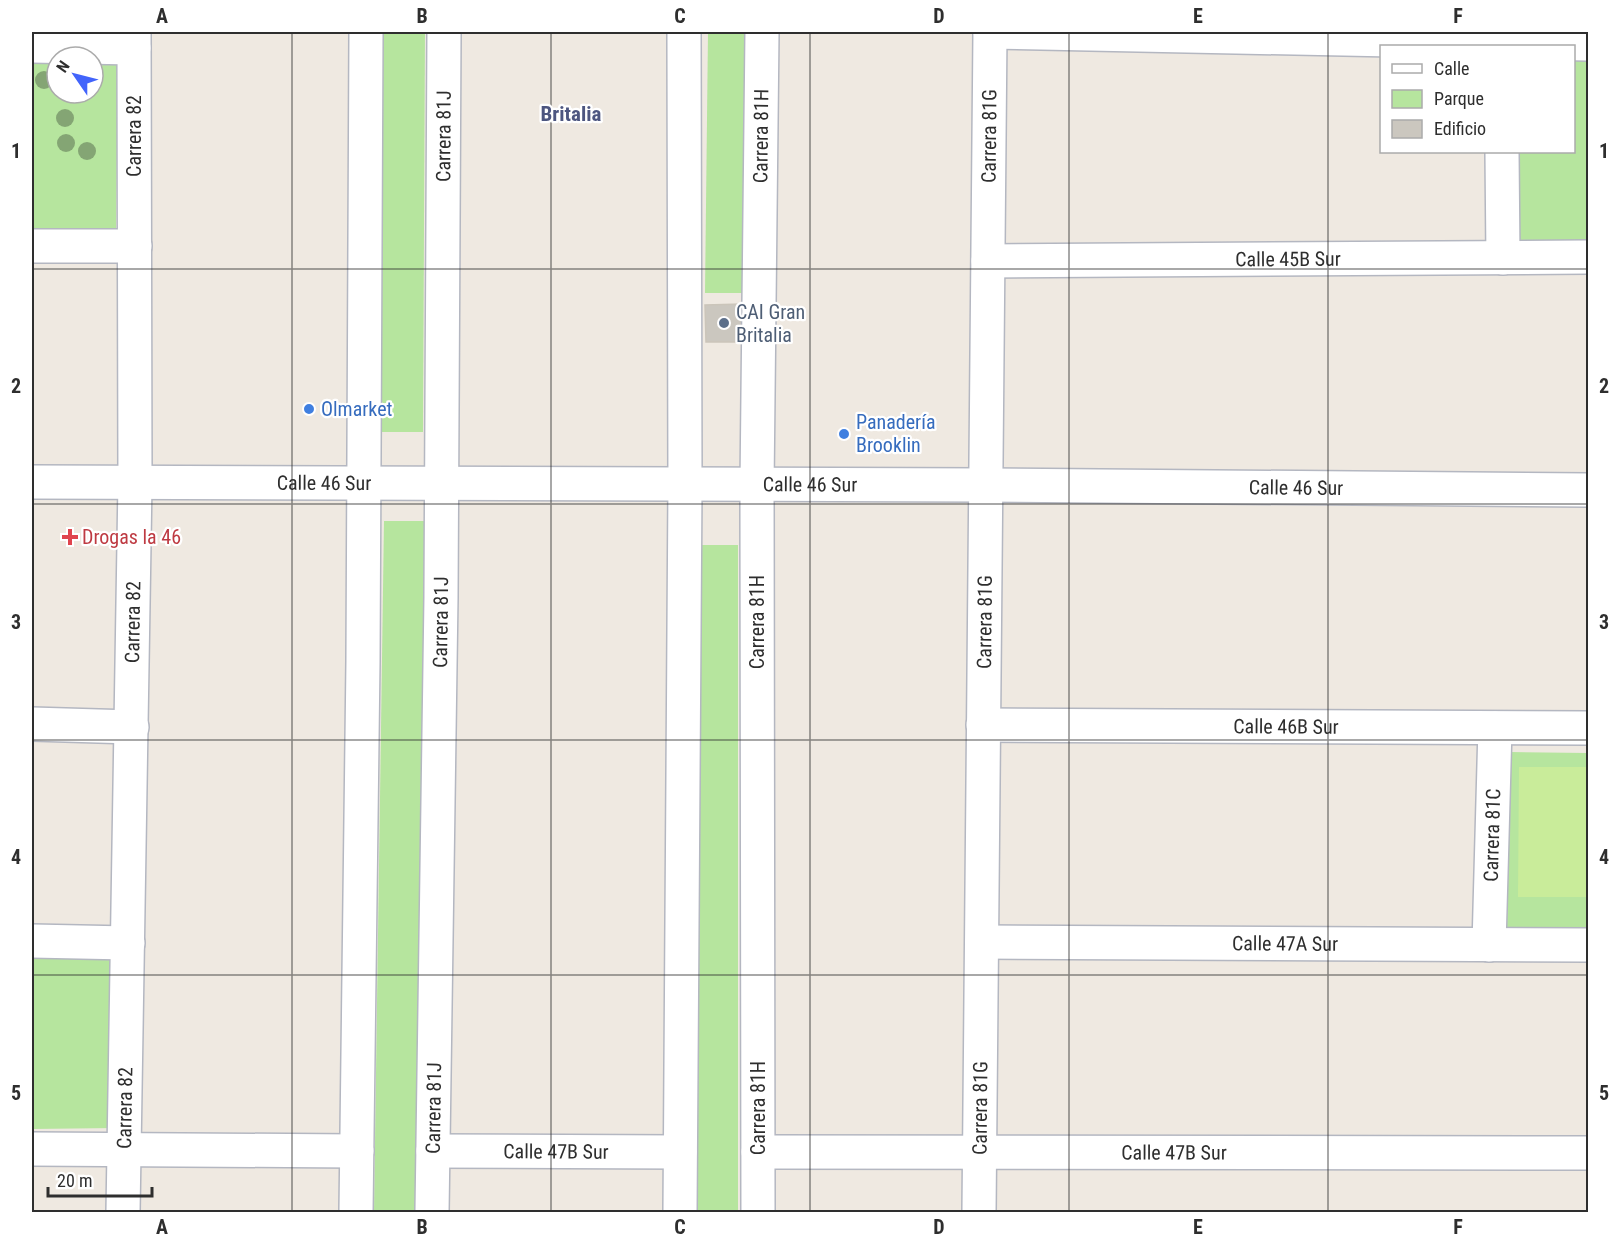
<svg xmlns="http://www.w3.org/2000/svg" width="1620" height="1244" font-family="'Roboto Condensed',sans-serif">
<rect width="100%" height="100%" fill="#efe9e1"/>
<g fill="#b6e59e">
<polygon points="380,32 425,32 423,432 378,432"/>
<polygon points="708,32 745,32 742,293 705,293"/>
<polygon points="1574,60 1588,60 1588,245 1514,244 1516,152 1574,152"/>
<polygon points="32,64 57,64 57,93 93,93 93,64 118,64 116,229 32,229"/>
<polygon points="384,521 429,521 418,1212 374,1212"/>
<rect x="697" y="545" width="41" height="667"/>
<polygon points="1510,752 1588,753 1588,929 1507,928"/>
<polygon points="32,951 118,953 116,1128 32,1129"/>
</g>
<polygon fill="#c9ec9a" points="1519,767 1588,767 1588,897 1518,897"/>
<polygon fill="#cbc7bf" stroke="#cbc5ba" stroke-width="1.5" points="742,304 742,342 706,342 705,305"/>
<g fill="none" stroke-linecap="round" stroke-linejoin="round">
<defs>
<g id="minor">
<polyline points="990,32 1588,44"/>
<polyline points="32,46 134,48"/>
<polyline points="1502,152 1503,258"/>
<polyline points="32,246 135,246"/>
<path id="s1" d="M988,261L1588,257"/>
<path id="s2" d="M32,482L985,485L1588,490"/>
<polyline points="32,724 132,727"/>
<path id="s3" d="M983,725L1588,728"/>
<polyline points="32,941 128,943"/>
<path id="s4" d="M982,942L1588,945"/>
<path id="s5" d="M1489,945L1495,728"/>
<polyline points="32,1149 357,1151"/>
<path id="s6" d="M433,1151L680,1152"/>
<path id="s7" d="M758,1152L1588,1153"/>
<path id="s8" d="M123,1212L135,482L134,32"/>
<polyline points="356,1212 363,661 366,32"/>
<path id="s9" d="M432,1212L441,597L444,32"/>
<polyline points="680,1212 685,485 684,32"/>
<path id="s10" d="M758,1212L757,485L762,32"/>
<path id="s11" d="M979,1212L990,32"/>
</g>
</defs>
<use href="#minor" stroke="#b4b7c1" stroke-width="36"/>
<use href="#minor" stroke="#fff" stroke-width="33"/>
</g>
<g fill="#84a574">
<circle cx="44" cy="80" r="9"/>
<circle cx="65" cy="118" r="9"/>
<circle cx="66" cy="143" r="9"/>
<circle cx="87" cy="151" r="9"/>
</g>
<path fill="none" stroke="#2e2e2e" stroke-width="1.5" stroke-opacity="0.55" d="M292,32V1212M551,32V1212M810,32V1212M1069,32V1212M1328,32V1212M32,269H1588M32,504H1588M32,740H1588M32,975H1588"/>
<circle fill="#5c6f8a" stroke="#fff" stroke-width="2" cx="724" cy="323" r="6"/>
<g fill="#3f7fe0" stroke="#fff" stroke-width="2">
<circle cx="309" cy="409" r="6"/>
<circle cx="844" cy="434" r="6"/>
</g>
<path fill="#e0444e" stroke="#fff" stroke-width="2" d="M67 528h6v6h6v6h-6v6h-6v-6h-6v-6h6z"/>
<g text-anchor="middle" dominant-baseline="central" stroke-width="4.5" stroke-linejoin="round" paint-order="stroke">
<g font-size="20" fill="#2e2e2e" stroke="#fff">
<text transform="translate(134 136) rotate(-90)">Carrera 82</text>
<text stroke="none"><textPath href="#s9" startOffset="1076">Carrera 81J</textPath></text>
<text stroke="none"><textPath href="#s10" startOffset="1076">Carrera 81H</textPath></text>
<text stroke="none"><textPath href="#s11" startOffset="1076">Carrera 81G</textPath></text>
<text stroke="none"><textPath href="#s1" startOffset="300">Calle 45B Sur</textPath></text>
<text stroke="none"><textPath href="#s2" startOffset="292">Calle 46 Sur</textPath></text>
<text stroke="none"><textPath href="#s2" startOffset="778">Calle 46 Sur</textPath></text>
<text stroke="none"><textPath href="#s2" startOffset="1264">Calle 46 Sur</textPath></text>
<text stroke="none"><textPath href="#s8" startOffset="590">Carrera 82</textPath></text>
<text stroke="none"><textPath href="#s9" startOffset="590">Carrera 81J</textPath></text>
<text transform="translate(757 622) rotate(-90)">Carrera 81H</text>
<text stroke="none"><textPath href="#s11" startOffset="590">Carrera 81G</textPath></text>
<text stroke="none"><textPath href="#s3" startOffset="303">Calle 46B Sur</textPath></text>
<text stroke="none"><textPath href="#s5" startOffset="110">Carrera 81C</textPath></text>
<text stroke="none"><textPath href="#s4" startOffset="303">Calle 47A Sur</textPath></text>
<text stroke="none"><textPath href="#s8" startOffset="104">Carrera 82</textPath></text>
<text stroke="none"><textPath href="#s9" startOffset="104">Carrera 81J</textPath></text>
<text transform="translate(758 1108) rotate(-90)">Carrera 81H</text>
<text stroke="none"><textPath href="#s11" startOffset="104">Carrera 81G</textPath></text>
<text stroke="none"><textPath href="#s6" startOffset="123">Calle 47B Sur</textPath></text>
<text stroke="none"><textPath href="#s7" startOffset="416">Calle 47B Sur</textPath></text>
</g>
<g font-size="20" fill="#4e5e75" stroke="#fff" text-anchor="start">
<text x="736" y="312">CAI Gran<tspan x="736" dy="23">Britalia</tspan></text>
</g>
<g font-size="20" fill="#366cbe" stroke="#fff" text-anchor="start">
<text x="321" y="409">Olmarket</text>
<text x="856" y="422">Panadería<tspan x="856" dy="23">Brooklin</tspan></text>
</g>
<g font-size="20" fill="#be3a42" stroke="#fff" text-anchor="start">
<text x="82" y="537">Drogas la 46</text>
</g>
<g font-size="21" font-weight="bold" fill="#4d5680" stroke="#fff">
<text x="571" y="114">Britalia</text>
</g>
</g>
<rect width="1620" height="1244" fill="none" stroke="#ffffff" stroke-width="66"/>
<rect x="1380" y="45" width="195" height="108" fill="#ffffff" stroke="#ababab" stroke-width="1.5"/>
<rect x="1392" y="64" width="30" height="9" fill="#ffffff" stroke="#ababab" stroke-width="1.5"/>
<text x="1434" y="75" font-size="18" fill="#2e2e2e">Calle</text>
<rect x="1392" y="90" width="30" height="18" fill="#b6e59e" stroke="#ababab" stroke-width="1.5"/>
<text x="1434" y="105" font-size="18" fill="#2e2e2e">Parque</text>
<rect x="1392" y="120" width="30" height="18" fill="#cbc7bf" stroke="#ababab" stroke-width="1.5"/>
<text x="1434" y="135" font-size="18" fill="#2e2e2e">Edificio</text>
<g transform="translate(75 75) rotate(305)"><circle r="28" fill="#ffffff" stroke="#ababab" stroke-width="1.5"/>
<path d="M0-4.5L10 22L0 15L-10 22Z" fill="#4264fb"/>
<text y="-9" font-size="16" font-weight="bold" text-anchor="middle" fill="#2e2e2e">N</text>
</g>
<path d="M48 1187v9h104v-9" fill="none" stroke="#2e2e2e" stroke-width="3"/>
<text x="57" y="1187" font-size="18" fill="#2e2e2e" stroke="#ffffff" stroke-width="4.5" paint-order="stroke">20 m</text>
<rect x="33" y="33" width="1554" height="1178" fill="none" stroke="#2e2e2e" stroke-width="2"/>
<g font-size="20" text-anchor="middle" font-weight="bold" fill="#2e2e2e">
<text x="162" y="23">A</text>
<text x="422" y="23">B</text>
<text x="680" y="23">C</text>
<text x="939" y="23">D</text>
<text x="1198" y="23">E</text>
<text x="1458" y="23">F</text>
<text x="16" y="158">1</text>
<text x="1604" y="158">1</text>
<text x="16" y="393">2</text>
<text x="1604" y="393">2</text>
<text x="16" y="629">3</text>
<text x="1604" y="629">3</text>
<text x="16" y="864">4</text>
<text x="1604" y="864">4</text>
<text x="16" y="1100">5</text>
<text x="1604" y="1100">5</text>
<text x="162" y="1234">A</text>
<text x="422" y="1234">B</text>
<text x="680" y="1234">C</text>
<text x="939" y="1234">D</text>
<text x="1198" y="1234">E</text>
<text x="1458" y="1234">F</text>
</g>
</svg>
